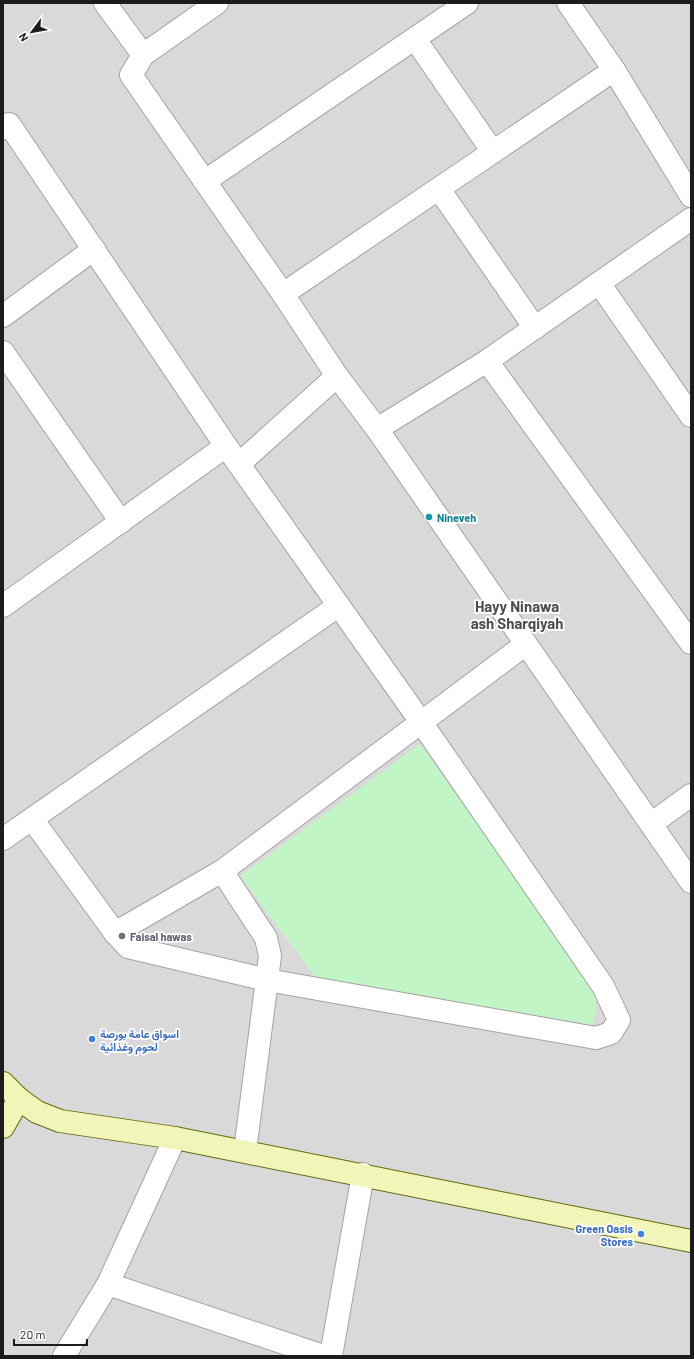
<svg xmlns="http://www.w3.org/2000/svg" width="694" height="1359" font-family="Barlow,Vazirmatn,sans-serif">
<rect width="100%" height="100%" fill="#ede9e2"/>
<rect fill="#dad9d9" x="3" y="3" width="688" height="1353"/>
<polygon fill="#c1f5c5" points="420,744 596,991 596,1009 592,1025 315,977 240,876"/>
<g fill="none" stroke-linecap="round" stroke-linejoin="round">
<defs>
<g id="street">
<polyline points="105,3 143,55 217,3"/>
<polyline points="568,3 614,70 691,196"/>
<polyline points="415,39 493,152"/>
<polyline points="143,55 131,75 283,294 337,376 377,429 691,882"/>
<polyline points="3,128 9,124 226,446 421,722 603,986 619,1020 611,1033 596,1038 267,980 128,947 115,933 222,871 526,644"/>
<polyline points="205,181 467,3"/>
<polyline points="439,189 535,328"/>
<polyline points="599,283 691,416"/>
<polyline points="283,294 614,70"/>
<polyline points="3,316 94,249"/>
<polyline points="3,352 121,522"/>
<polyline points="487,361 691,643"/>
<polyline points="377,429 487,361 691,219"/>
<polyline points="239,464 337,376"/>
<polyline points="3,606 226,446"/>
<polyline points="32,819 115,933"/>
<polyline points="651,824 691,795"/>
<polyline points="3,839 338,606"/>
<polyline points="222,871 266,938 270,956 245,1151"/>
<polyline points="108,1284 323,1356"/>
<polyline points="64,1356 108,1284 175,1138"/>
<polyline points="331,1356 363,1174"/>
</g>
<g id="secondary">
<polyline points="3,1083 19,1099 37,1112 60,1121 175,1138 691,1241"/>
<polyline points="3,1127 19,1099"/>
</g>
</defs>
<use href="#street" stroke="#a3a3a3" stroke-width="24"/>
<use href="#secondary" stroke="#5f6a0b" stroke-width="24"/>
<use href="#street" stroke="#fff" stroke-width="22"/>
<use href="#secondary" stroke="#f1f5b8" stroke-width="22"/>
</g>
<circle fill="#0f9aa8" stroke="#fff" stroke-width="1.5" cx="429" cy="517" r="4"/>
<circle fill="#6b7280" stroke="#fff" stroke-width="1.5" cx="122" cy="936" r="4"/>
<g fill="#3f7fe0" stroke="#fff" stroke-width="1.5">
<circle cx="92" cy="1039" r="4"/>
<circle cx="641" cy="1234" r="4"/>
</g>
<g text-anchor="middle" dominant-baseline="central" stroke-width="3.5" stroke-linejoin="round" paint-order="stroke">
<g font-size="11" font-weight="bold" fill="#0d838f" stroke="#fff" text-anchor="start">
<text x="437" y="517">Nineveh</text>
</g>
<g font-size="11" font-weight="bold" fill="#5b616d" stroke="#fff" text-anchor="start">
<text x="130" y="936">Faisal hawas</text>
</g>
<g font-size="11" font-weight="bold" fill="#366cbe" stroke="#fff" text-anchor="start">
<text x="100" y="1033">اسواق عامة بورصة<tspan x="100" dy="13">لحوم وغذائية</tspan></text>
<text x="633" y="1228" text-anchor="end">Green Oasis<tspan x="633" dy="13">Stores</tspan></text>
</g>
<g font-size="15" font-weight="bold" fill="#4f4f4f" stroke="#fff">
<text x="517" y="606">Hayy Ninawa<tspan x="517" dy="17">ash Sharqiyah</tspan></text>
</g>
</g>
<rect width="694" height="1359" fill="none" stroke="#1c1c1c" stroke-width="8"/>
<g transform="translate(32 32) rotate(238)" stroke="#ffffff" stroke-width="3" paint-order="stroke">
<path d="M0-3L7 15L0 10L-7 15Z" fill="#1c1c1c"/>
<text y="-6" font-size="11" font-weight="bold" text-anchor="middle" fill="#1c1c1c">N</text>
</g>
<path d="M14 1339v6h73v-6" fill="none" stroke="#1c1c1c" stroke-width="2"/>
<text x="20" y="1339" font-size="12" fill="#1c1c1c" stroke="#ffffff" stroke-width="3" paint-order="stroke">20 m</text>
</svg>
